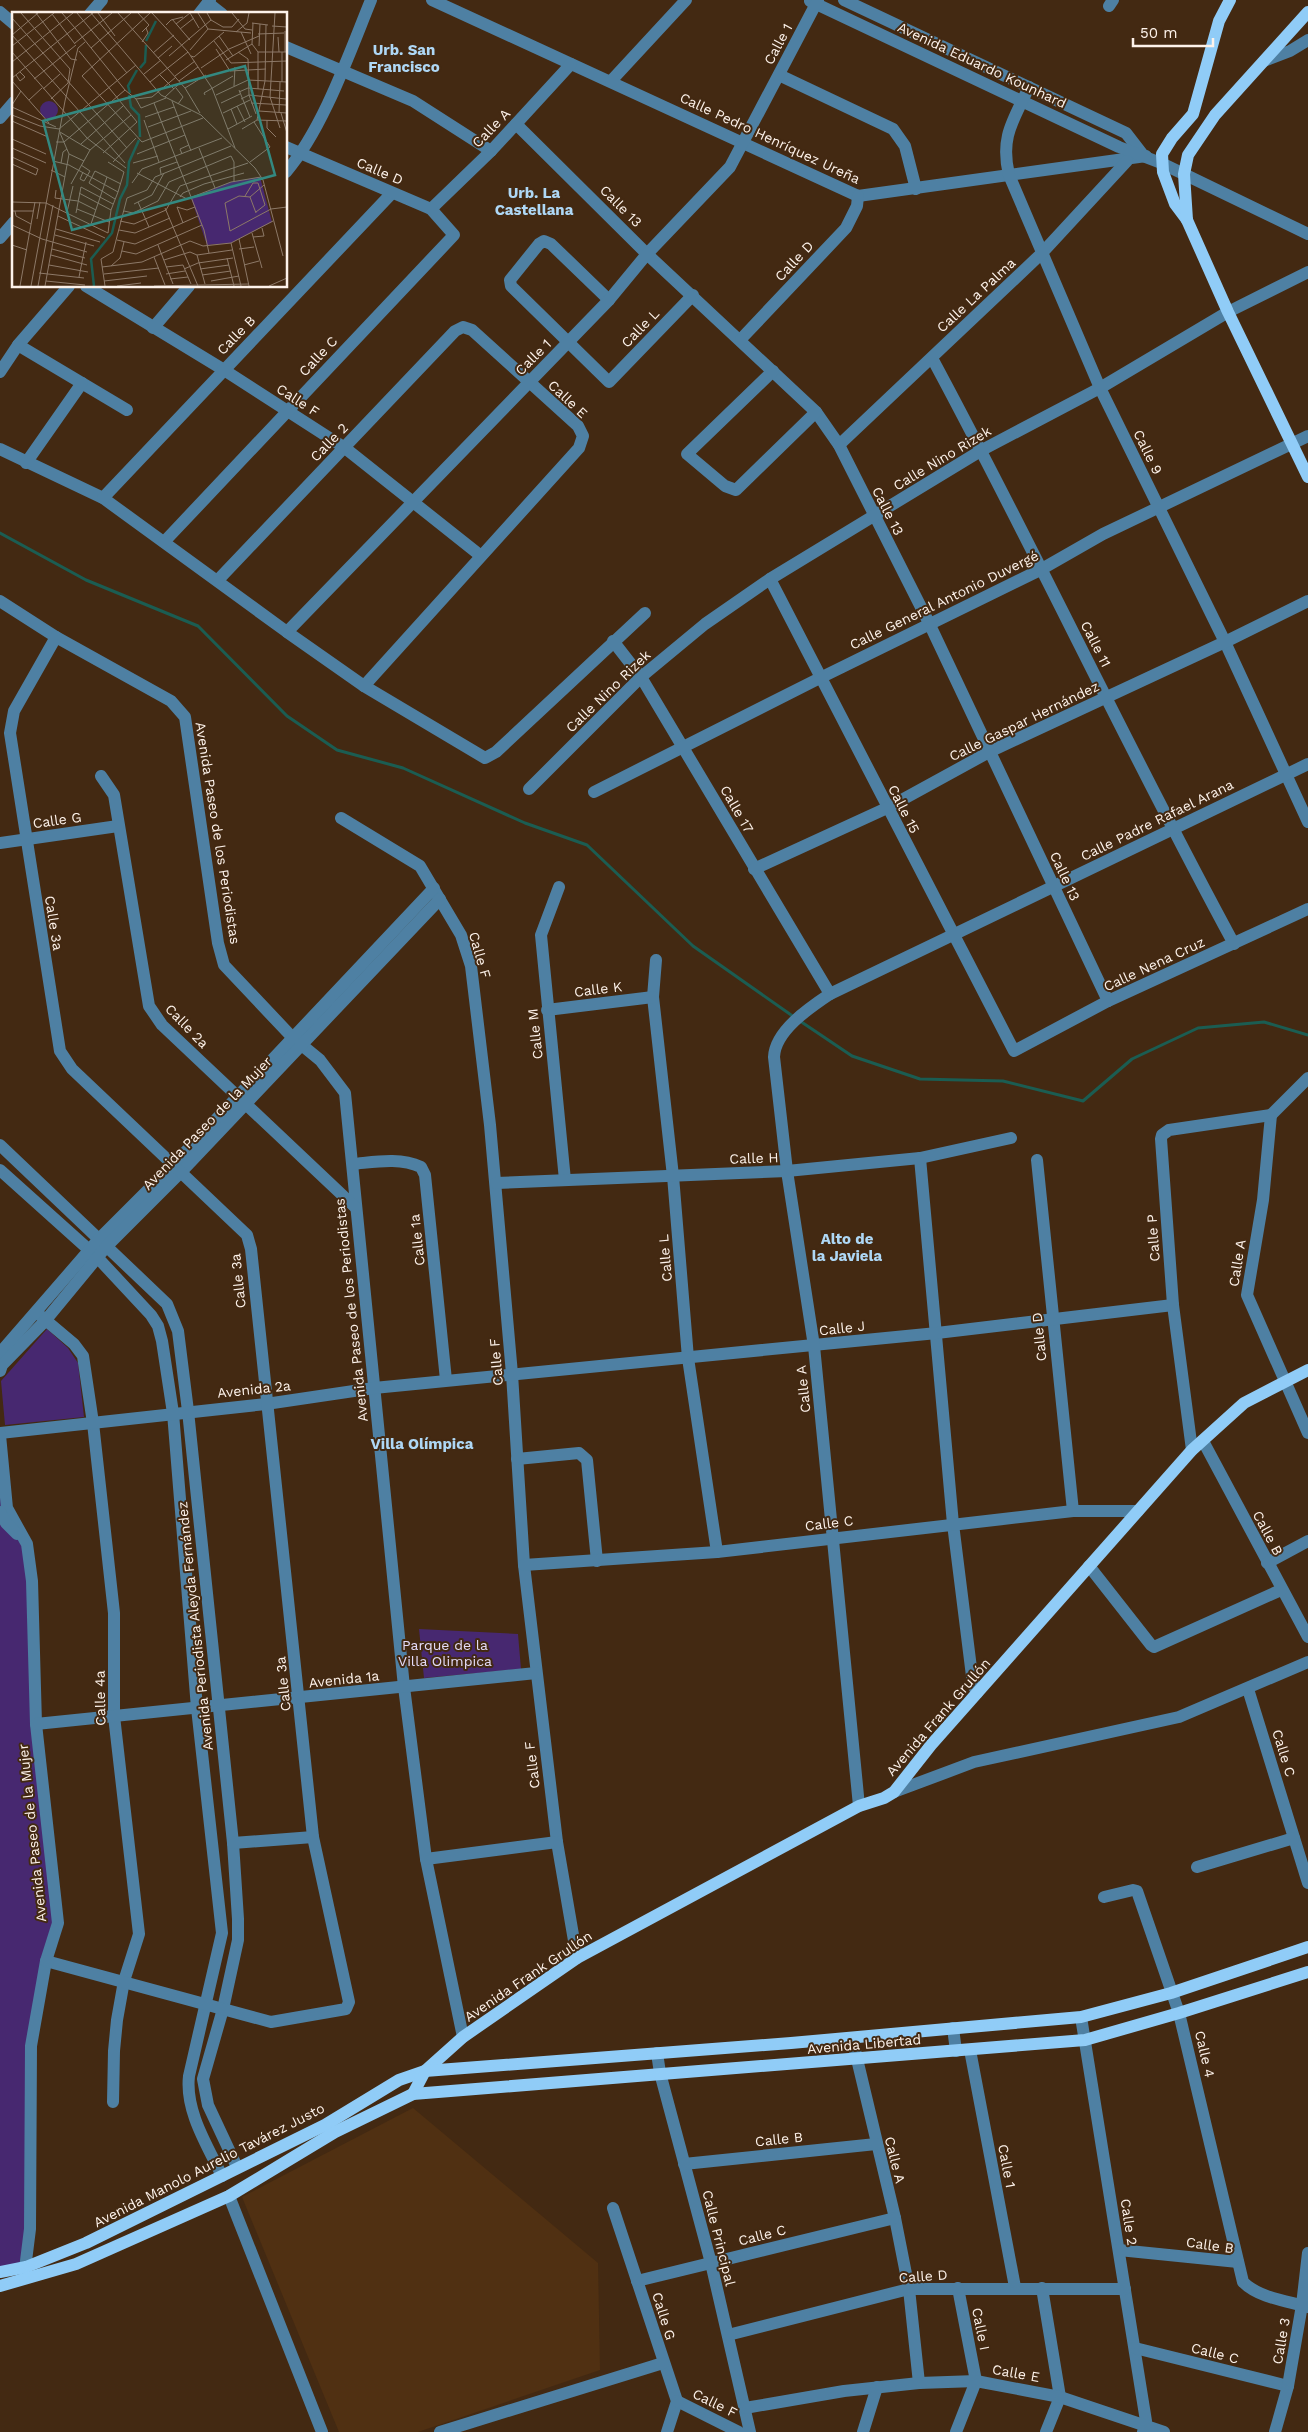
<svg xmlns="http://www.w3.org/2000/svg" width="1308" height="2432" font-family="'Work Sans',sans-serif">
<rect width="100%" height="100%" fill="#432912"/>
<polygon fill="#503012" points="413,2108 598,2263 600,2370 418,2432 339,2432 242,2197"/>
<g fill="#472870">
<polygon points="47,1329 68,1348 78,1363 84,1417 5,1425 1,1381"/>
<polygon points="0,1435 7,1507 27,1544 33,1675 58,1923 31,2046 31,2264 0,2270"/>
<polygon points="419,1629 518,1634 521,1669 424,1678"/>
</g>
<g fill="none" stroke-linecap="round" stroke-linejoin="round">
<g stroke="#1b5d52" stroke-width="3">
<polyline points="0,533 86,580 198,626 287,716 337,750 403,768 525,823 587,845 693,946 794,1017"/>
<polyline points="800,1021 852,1056 920,1079 1003,1081 1083,1101 1132,1059 1198,1028 1264,1022 1308,1035"/>
</g>
<g stroke="#4e80a3" stroke-width="12">
<polyline points="432,0 858,196 1146,156"/>
<polyline points="844,0 1126,133 1143,155"/>
<polyline points="810,1 1119,147 1161,163 1308,234"/>
<polyline points="208,3 222,14"/>
<polyline points="1109,6 1113,0"/>
<polyline points="0,12 14,24"/>
<polyline points="90,14 102,0"/>
<polyline points="199,14 210,0"/>
<polyline points="286,47 413,101 491,151"/>
<polyline points="1264,61 1290,51 1308,40"/>
<polyline points="779,75 893,129 905,146 916,189"/>
<polyline points="611,81 686,0"/>
<path d="M1029,87C1013,121 1000,137 1009,175L1100,388L1225,642L1308,822"/>
<polyline points="0,118 14,102"/>
<polyline points="516,124 647,254 816,412 839,445 929,623 1108,1001"/>
<path d="M286,172C323,129 349,54 371,0"/>
<polyline points="431,209 491,151 571,64"/>
<polyline points="0,238 14,222"/>
<polyline points="86,286 224,370 345,448 481,556"/>
<polyline points="609,300 551,244 544,241 539,244 510,280 511,286 609,382 693,295"/>
<polyline points="153,328 189,286"/>
<polyline points="741,339 846,228 857,206 858,196"/>
<polyline points="18,345 127,410"/>
<path d="M932,358C1036,551 1129,751 1234,944"/>
<polyline points="773,371 687,454 725,486 736,490 816,412"/>
<polyline points="0,372 18,345 69,286"/>
<polyline points="839,445 1041,254 1127,161"/>
<polyline points="0,449 103,498 287,632"/>
<polyline points="26,463 82,383"/>
<polyline points="103,498 392,193"/>
<polyline points="164,542 454,235 431,209 286,147"/>
<polyline points="770,579 1014,1051 1108,1001 1308,909"/>
<polyline points="218,580 455,331 463,327 472,330 578,426 583,436 579,448 364,686"/>
<polyline points="0,601 56,637 171,701 185,717 218,943 224,965 292,1037 320,1060 345,1093 404,1687 426,1859 463,2037"/>
<polyline points="645,613 496,752 485,758 364,686 287,632 609,300 647,254 730,167 818,0"/>
<polyline points="613,641 641,677 830,994"/>
<polyline points="101,776 114,795 149,1006 162,1025 356,1208"/>
<polyline points="529,789 641,677 705,624 770,579 982,450 1100,388 1228,312 1308,272"/>
<polyline points="594,792 820,678 1040,570 1103,534 1308,436"/>
<polyline points="341,818 420,866 461,935 471,966 490,1125 512,1374 524,1565 557,1842 577,1958"/>
<polyline points="0,843 118,826"/>
<polyline points="754,869 887,808 991,751 1225,642 1308,601"/>
<polyline points="559,887 541,935 565,1180"/>
<polyline points="656,960 653,997 673,1176 688,1358 717,1552"/>
<polyline points="547,1010 653,997"/>
<polyline points="1271,1115 1263,1200 1247,1295 1308,1433"/>
<polyline points="1271,1115 1308,1078"/>
<polyline points="0,1145 167,1304 178,1331 188,1411 233,1843 238,1919 238,1940 223,2009 203,2079 208,2105 237,2167"/>
<polyline points="920,1158 953,1524 973,1684 977,1693"/>
<polyline points="1037,1160 1073,1511"/>
<path d="M353,1164C375,1162 399,1157 421,1167L425,1175L446,1380"/>
<path d="M0,1170L97,1257L151,1315L158,1326L162,1341L173,1413L197,1708L222,1933L189,2076C185,2111 207,2145 222,2176"/>
<polyline points="496,1183 787,1171 920,1158 1011,1138"/>
<polyline points="36,1312 74,1344 83,1356 93,1423 114,1613 114,1716 139,1934 124,1981 117,2020 114,2051 113,2102"/>
<polyline points="0,1353 98,1240 173,1165 434,888"/>
<polyline points="0,1371 2,1365 45,1321 106,1247 181,1172 440,899"/>
<polyline points="0,1433 266,1404 374,1388 937,1333 1173,1305"/>
<polyline points="0,1435 7,1508 27,1544 32,1581 36,1724 58,1923 46,1961 31,2046 30,2229 24,2277"/>
<polyline points="1203,1441 1308,1637"/>
<polyline points="1192,1450 1173,1305 1161,1139 1162,1135 1169,1130 1271,1115"/>
<polyline points="517,1459 579,1453 587,1460 597,1561"/>
<polyline points="0,1512 6,1523 17,1534"/>
<polyline points="1267,1563 1308,1541"/>
<polyline points="524,1565 717,1552 1073,1511 1138,1511"/>
<polyline points="1089,1566 1151,1645 1154,1647 1281,1590"/>
<polyline points="1248,1689 1308,1883"/>
<polyline points="36,1724 536,1673"/>
<polyline points="894,1792 974,1762 1179,1717 1308,1662"/>
<path d="M859,1806L814,1346L787,1171L774,1057C775,1031 809,1008 830,994L1308,764"/>
<polyline points="233,1843 313,1837"/>
<polyline points="426,1859 557,1842"/>
<polyline points="1197,1867 1294,1838"/>
<path d="M1104,1897L1133,1890L1137,1891L1179,2013L1243,2282C1259,2298 1287,2301 1308,2307"/>
<polyline points="46,1961 271,2022 346,2009 349,2002 313,1837 251,1249 247,1235 72,1069 60,1051 10,733 14,711 56,637"/>
<polyline points="1081,2017 1146,2421 1143,2432"/>
<polyline points="953,2028 956,2051"/>
<polyline points="852,2038 895,2218 909,2289 919,2383"/>
<polyline points="970,2050 1015,2287"/>
<polyline points="657,2053 660,2073 711,2263 750,2432"/>
<polyline points="684,2164 876,2144"/>
<polyline points="229,2196 322,2432"/>
<polyline points="613,2208 677,2401 667,2432"/>
<polyline points="1119,2250 1238,2262"/>
<polyline points="637,2281 895,2218"/>
<polyline points="1042,2288 1060,2397 1046,2432"/>
<polyline points="728,2335 909,2289 1125,2289"/>
<polyline points="1135,2348 1288,2386"/>
<polyline points="677,2401 739,2432"/>
<polyline points="745,2408 844,2391 919,2383 976,2381 1060,2397 1164,2432"/>
<polyline points="440,2432 663,2363"/>
<polyline points="863,2432 877,2387"/>
<polyline points="956,2432 976,2381 958,2288"/>
<polyline points="1275,2432 1288,2386 1302,2305 1308,2253"/>
</g>
<g stroke="#90ccf7" stroke-width="12">
<polyline points="1230,0 1219,21 1193,114 1172,138 1162,154 1163,172 1175,204 1187,220 1228,312 1308,477"/>
<polyline points="1187,220 1184,174 1188,155 1215,115 1308,12"/>
<polyline points="413,2094 425,2071 463,2037 577,1958 859,1806 884,1798 894,1792 931,1745 1192,1450 1244,1403 1308,1370"/>
<polyline points="0,2272 26,2267 86,2243 325,2125 399,2080 425,2071 791,2043 1081,2017 1171,1993 1308,1947"/>
<polyline points="0,2286 76,2264 229,2196 335,2132 413,2094 1085,2040 1179,2013 1308,1972"/>
</g>
</g>
<g text-anchor="middle" dominant-baseline="central" stroke-width="4" stroke-linejoin="round" paint-order="stroke">
<g font-size="14" fill="#fdf2ea" stroke="#432912">
<text transform="translate(778 44) rotate(-62)">Calle 1</text>
<text transform="translate(982 65) rotate(25)">Avenida Eduardo Kounhard</text>
<text transform="translate(491 128) rotate(-46)">Calle A</text>
<text transform="translate(770 138) rotate(25)">Calle Pedro Henríquez Ureña</text>
<text transform="translate(380 171) rotate(23)">Calle D</text>
<text transform="translate(621 206) rotate(45)">Calle 13</text>
<text transform="translate(794 261) rotate(-47)">Calle D</text>
<text transform="translate(976 295) rotate(-43)">Calle La Palma</text>
<text transform="translate(640 328) rotate(-46)">Calle L</text>
<text transform="translate(236 335) rotate(-46)">Calle B</text>
<text transform="translate(318 356) rotate(-47)">Calle C</text>
<text transform="translate(533 357) rotate(-45)">Calle 1</text>
<text transform="translate(568 399) rotate(43)">Calle E</text>
<text transform="translate(298 400) rotate(33)">Calle F</text>
<text transform="translate(329 442) rotate(-46)">Calle 2</text>
<text transform="translate(1148 452) rotate(64)">Calle 9</text>
<text transform="translate(942 458) rotate(-31)">Calle Nino Rizek</text>
<text transform="translate(888 511) rotate(63)">Calle 13</text>
<text transform="translate(944 600) rotate(-26)">Calle General Antonio Duvergé</text>
<text transform="translate(1096 644) rotate(63)">Calle 11</text>
<text transform="translate(608 691) rotate(-44)">Calle Nino Rizek</text>
<text transform="translate(1024 721) rotate(-26)">Calle Gaspar Hernández</text>
<text transform="translate(737 809) rotate(60)">Calle 17</text>
<text transform="translate(904 809) rotate(63)">Calle 15</text>
<text transform="translate(57 820) rotate(-8)">Calle G</text>
<text transform="translate(1157 820) rotate(-26)">Calle Padre Rafael Arana</text>
<text transform="translate(218 833) rotate(81)">Avenida Paseo de los Periodistas</text>
<text transform="translate(1065 876) rotate(65)">Calle 13</text>
<text transform="translate(54 923) rotate(81)">Calle 3a</text>
<text transform="translate(480 955) rotate(74)">Calle F</text>
<text transform="translate(1154 964) rotate(-25)">Calle Nena Cruz</text>
<text transform="translate(598 989) rotate(-7)">Calle K</text>
<text transform="translate(187 1026) rotate(46)">Calle 2a</text>
<text transform="translate(535 1034) rotate(-96)">Calle M</text>
<text transform="translate(207 1123) rotate(-46)">Avenida Paseo de la Mujer</text>
<text transform="translate(754 1158) rotate(-2)">Calle H</text>
<text transform="translate(1153 1238) rotate(-94)">Calle P</text>
<text transform="translate(417 1240) rotate(-96)">Calle 1a</text>
<text transform="translate(665 1258) rotate(-95)">Calle L</text>
<text transform="translate(1237 1263) rotate(-81)">Calle A</text>
<text transform="translate(238 1281) rotate(-96)">Calle 3a</text>
<text transform="translate(351 1310) rotate(-96)">Avenida Paseo de los Periodistas</text>
<text transform="translate(842 1328) rotate(-6)">Calle J</text>
<text transform="translate(1039 1337) rotate(-96)">Calle D</text>
<text transform="translate(496 1362) rotate(-95)">Calle F</text>
<text transform="translate(254 1389) rotate(-6)">Avenida 2a</text>
<text transform="translate(803 1389) rotate(-96)">Calle A</text>
<text transform="translate(829 1523) rotate(-7)">Calle C</text>
<text transform="translate(1268 1533) rotate(62)">Calle B</text>
<text transform="translate(195 1626) rotate(-96)">Avenida Periodista Aleyda Fernández</text>
<text transform="translate(344 1679) rotate(-6)">Avenida 1a</text>
<text transform="translate(283 1684) rotate(-96)">Calle 3a</text>
<text transform="translate(100 1698) rotate(-91)">Calle 4a</text>
<text transform="translate(938 1717) rotate(-49)">Avenida Frank Grullón</text>
<text transform="translate(1284 1753) rotate(73)">Calle C</text>
<text transform="translate(532 1765) rotate(-97)">Calle F</text>
<text transform="translate(32 1833) rotate(-96)">Avenida Paseo de la Mujer</text>
<text transform="translate(528 1976) rotate(-34)">Avenida Frank Grullón</text>
<text transform="translate(864 2044) rotate(-5)">Avenida Libertad</text>
<text transform="translate(1205 2054) rotate(77)">Calle 4</text>
<text transform="translate(779 2139) rotate(-6)">Calle B</text>
<text transform="translate(895 2160) rotate(76)">Calle A</text>
<text transform="translate(209 2165) rotate(-27)">Avenida Manolo Aurelio Tavárez Justo</text>
<text transform="translate(1007 2166) rotate(79)">Calle 1</text>
<text transform="translate(1129 2222) rotate(81)">Calle 2</text>
<text transform="translate(762 2235) rotate(-14)">Calle C</text>
<text transform="translate(719 2238) rotate(76)">Calle Principal</text>
<text transform="translate(1210 2245) rotate(8)">Calle B</text>
<text transform="translate(923 2276) rotate(-4)">Calle D</text>
<text transform="translate(664 2316) rotate(73)">Calle G</text>
<text transform="translate(981 2329) rotate(79)">Calle I</text>
<text transform="translate(1281 2341) rotate(-80)">Calle 3</text>
<text transform="translate(1215 2353) rotate(14)">Calle C</text>
<text transform="translate(1016 2373) rotate(10)">Calle E</text>
<text transform="translate(715 2403) rotate(26)">Calle F</text>
</g>
<g font-size="14" fill="#e4dbf8" stroke="#432912">
<text x="445" y="1645">Parque de la<tspan x="445" dy="16">Villa Olimpica</tspan></text>
</g>
<g font-size="15" font-weight="bold" fill="#aed7f5" stroke="#432912">
<text x="404" y="50">Urb. San<tspan x="404" dy="17">Francisco</tspan></text>
<text x="534" y="193">Urb. La<tspan x="534" dy="17">Castellana</tspan></text>
<text x="847" y="1239">Alto de<tspan x="847" dy="17">la Javiela</tspan></text>
<text x="422" y="1444">Villa Olímpica</text>
</g>
</g>
<g transform="translate(12 12)">
<rect width="275" height="275" fill="#432912"/>
<path d="M28 98a9 9 0 1 1 18 0a9 9 0 1 1-18 0ZM248,165L260,210L219,231L195,233L179,186L219,170Z" fill="#472870"/>
<path fill="none" stroke="#1b5d52" stroke-width="2.5" d="M134,29L144,9M128,56L133,50L134,33M118,81L116,74L125,58M117,83L119,95L127,103L128,125M82,274L79,247L100,221L108,187L115,173L117,150L127,128"/>
<path fill="none" stroke="#8d7968" stroke-width="1" d="M9,1L58,57L56,71L39,87M24,1L59,47L65,48M50,1L63,16M65,1L115,61M79,1L149,83L189,103L243,156L251,168L271,244M86,1L103,24M106,1L173,76L188,101M126,1L137,13L130,20M138,1L70,64L130,130L191,106M140,1L176,40L200,76L223,136M178,1L187,16M186,1L196,17L239,21M195,1L199,8L211,15H220L227,7M220,1L233,17L240,18M263,1L258,85L268,116M40,2L63,32M0,6L115,136M160,7L178,28M240,11L256,13M241,11L240,32L246,40V77M164,12L178,1M154,13L159,8L171,5M260,14L275,15M63,16L113,78L124,87M168,17L182,6M273,19V40M224,20L235,11L237,1M229,20L239,42M246,22L272,21M0,23L113,151M0,23L26,1M207,24L221,44M266,25L267,40M202,29L219,51L275,49M130,30L136,21L134,16M63,31L100,1M0,34L42,1M247,34L248,12M79,36L119,1M204,37L218,59L254,57M178,38L196,17M67,39L125,110L91,141M0,40L75,126L114,156M226,40L236,47L237,83L244,102M246,40H275M270,40V70M141,41L162,23M157,44L199,8M179,44L182,45L212,20M146,46L160,34M214,48L240,32M0,50L61,1M189,56L217,37L247,24M132,62L149,48M147,62L162,77M4,63L8,69L13,65L8,60M163,64L183,49M0,66L81,1M22,67L64,33M0,69L37,111M167,69L186,55M138,70L176,40M222,74L223,55M164,76L171,85L166,92M173,76L194,63M31,77L48,62M227,78L238,105M227,80L236,76L272,79M193,83L192,81L221,64M204,83L236,68L275,70M153,85L168,71M124,87L140,85L164,65M124,87L129,96L154,86M229,87L237,83L274,87M17,88L30,76M160,89L179,139M142,91L192,218L197,241M209,91L228,82M239,91L274,93M0,93L9,79M225,94L233,110M0,95L44,115M219,97L225,112M247,99L275,101M211,101L238,88M267,101L268,70M269,101L275,121M0,103L28,114L47,117L124,53M133,105L162,95M132,108L147,150M245,108L253,69L254,13M255,108V116L264,125M0,109L36,125M136,115L179,99M216,117L240,104M230,117L245,108L275,109M48,120L78,138M0,127L34,142M44,130H52L113,78M69,132L111,94M0,136L34,151M187,136L203,176M57,142L72,149M125,142L173,123M170,142L168,137L177,133M0,145L26,157L24,163L0,152M41,149L57,153L106,180L112,160L96,150M101,150L124,126M238,150L258,135L242,110M49,151L51,140L55,137M121,151L146,144M69,153L78,159L72,169L68,167L71,160M39,158L53,165M125,161L175,187L219,170L249,165M149,162L148,156L165,150M120,171L130,157L210,126M59,172L78,138L119,103M252,173L238,185L227,184L213,191L218,219L259,197L275,195M44,178L43,186L66,189L84,198M67,181L99,198M233,184L241,171H246L253,193L244,200M168,185L171,181L192,172L232,161M238,185L244,201M103,187L77,171L83,159L109,172M0,190L34,191L96,221L99,198L106,180M126,190L137,215M122,192L140,183L152,161M153,196L186,274M65,197L97,210M0,199H21M3,199L4,204L19,212M112,199L121,201L146,189L157,170L219,144L222,150V170M55,200L61,174M64,201L69,175L101,192M46,204L93,226M25,207L28,190M108,209L122,212L154,198L168,174L236,151M171,211L165,195L175,198L183,195M79,212L95,165M0,213L30,227L75,240M44,217L88,230M107,218L123,221L158,206M240,221L250,256M43,223L82,234M241,225L252,224L250,216M227,227L237,274M105,228L123,232L186,204M219,231L229,274M0,233L15,238M146,233L161,272M40,237L73,246M227,237L242,235M110,239L124,242L190,213M39,243L75,253M185,243L193,272M142,245L153,273M215,246L222,274M152,248L178,240L185,243L220,238M37,253L76,260M232,253L247,249M99,254L108,246L112,230M90,255L130,250L178,229L191,234L219,231L261,209M154,255L171,253L179,272M172,257L186,251L221,246M188,257L217,253M27,261L72,266M92,262L147,256M154,262L173,259M190,263L219,259M67,265L74,230M158,267L176,265M34,269L73,273M92,269L135,264M199,269L227,264M8,274L23,190M19,274L53,89L66,36L73,30M26,274L41,193M33,274L57,142L48,121M93,274L89,247L101,240L115,186L135,178L143,165L219,134M105,274L129,271M142,274L237,272M257,274L275,266"/>
<path fill="#338981" fill-opacity="0.15" stroke="#338981" stroke-width="2.5" d="M233,54L263,163L60,218L31,109Z"/>
<rect width="275" height="275" fill="none" stroke="#fdf2ea" stroke-width="2.5"/>
</g>
<path d="M1133 38v8h80v-8" fill="none" stroke="#fdf2ea" stroke-width="2.5"/>
<text x="1140" y="38" font-size="15" fill="#fdf2ea" stroke="#432912" stroke-width="4" paint-order="stroke">50 m</text>
</svg>
